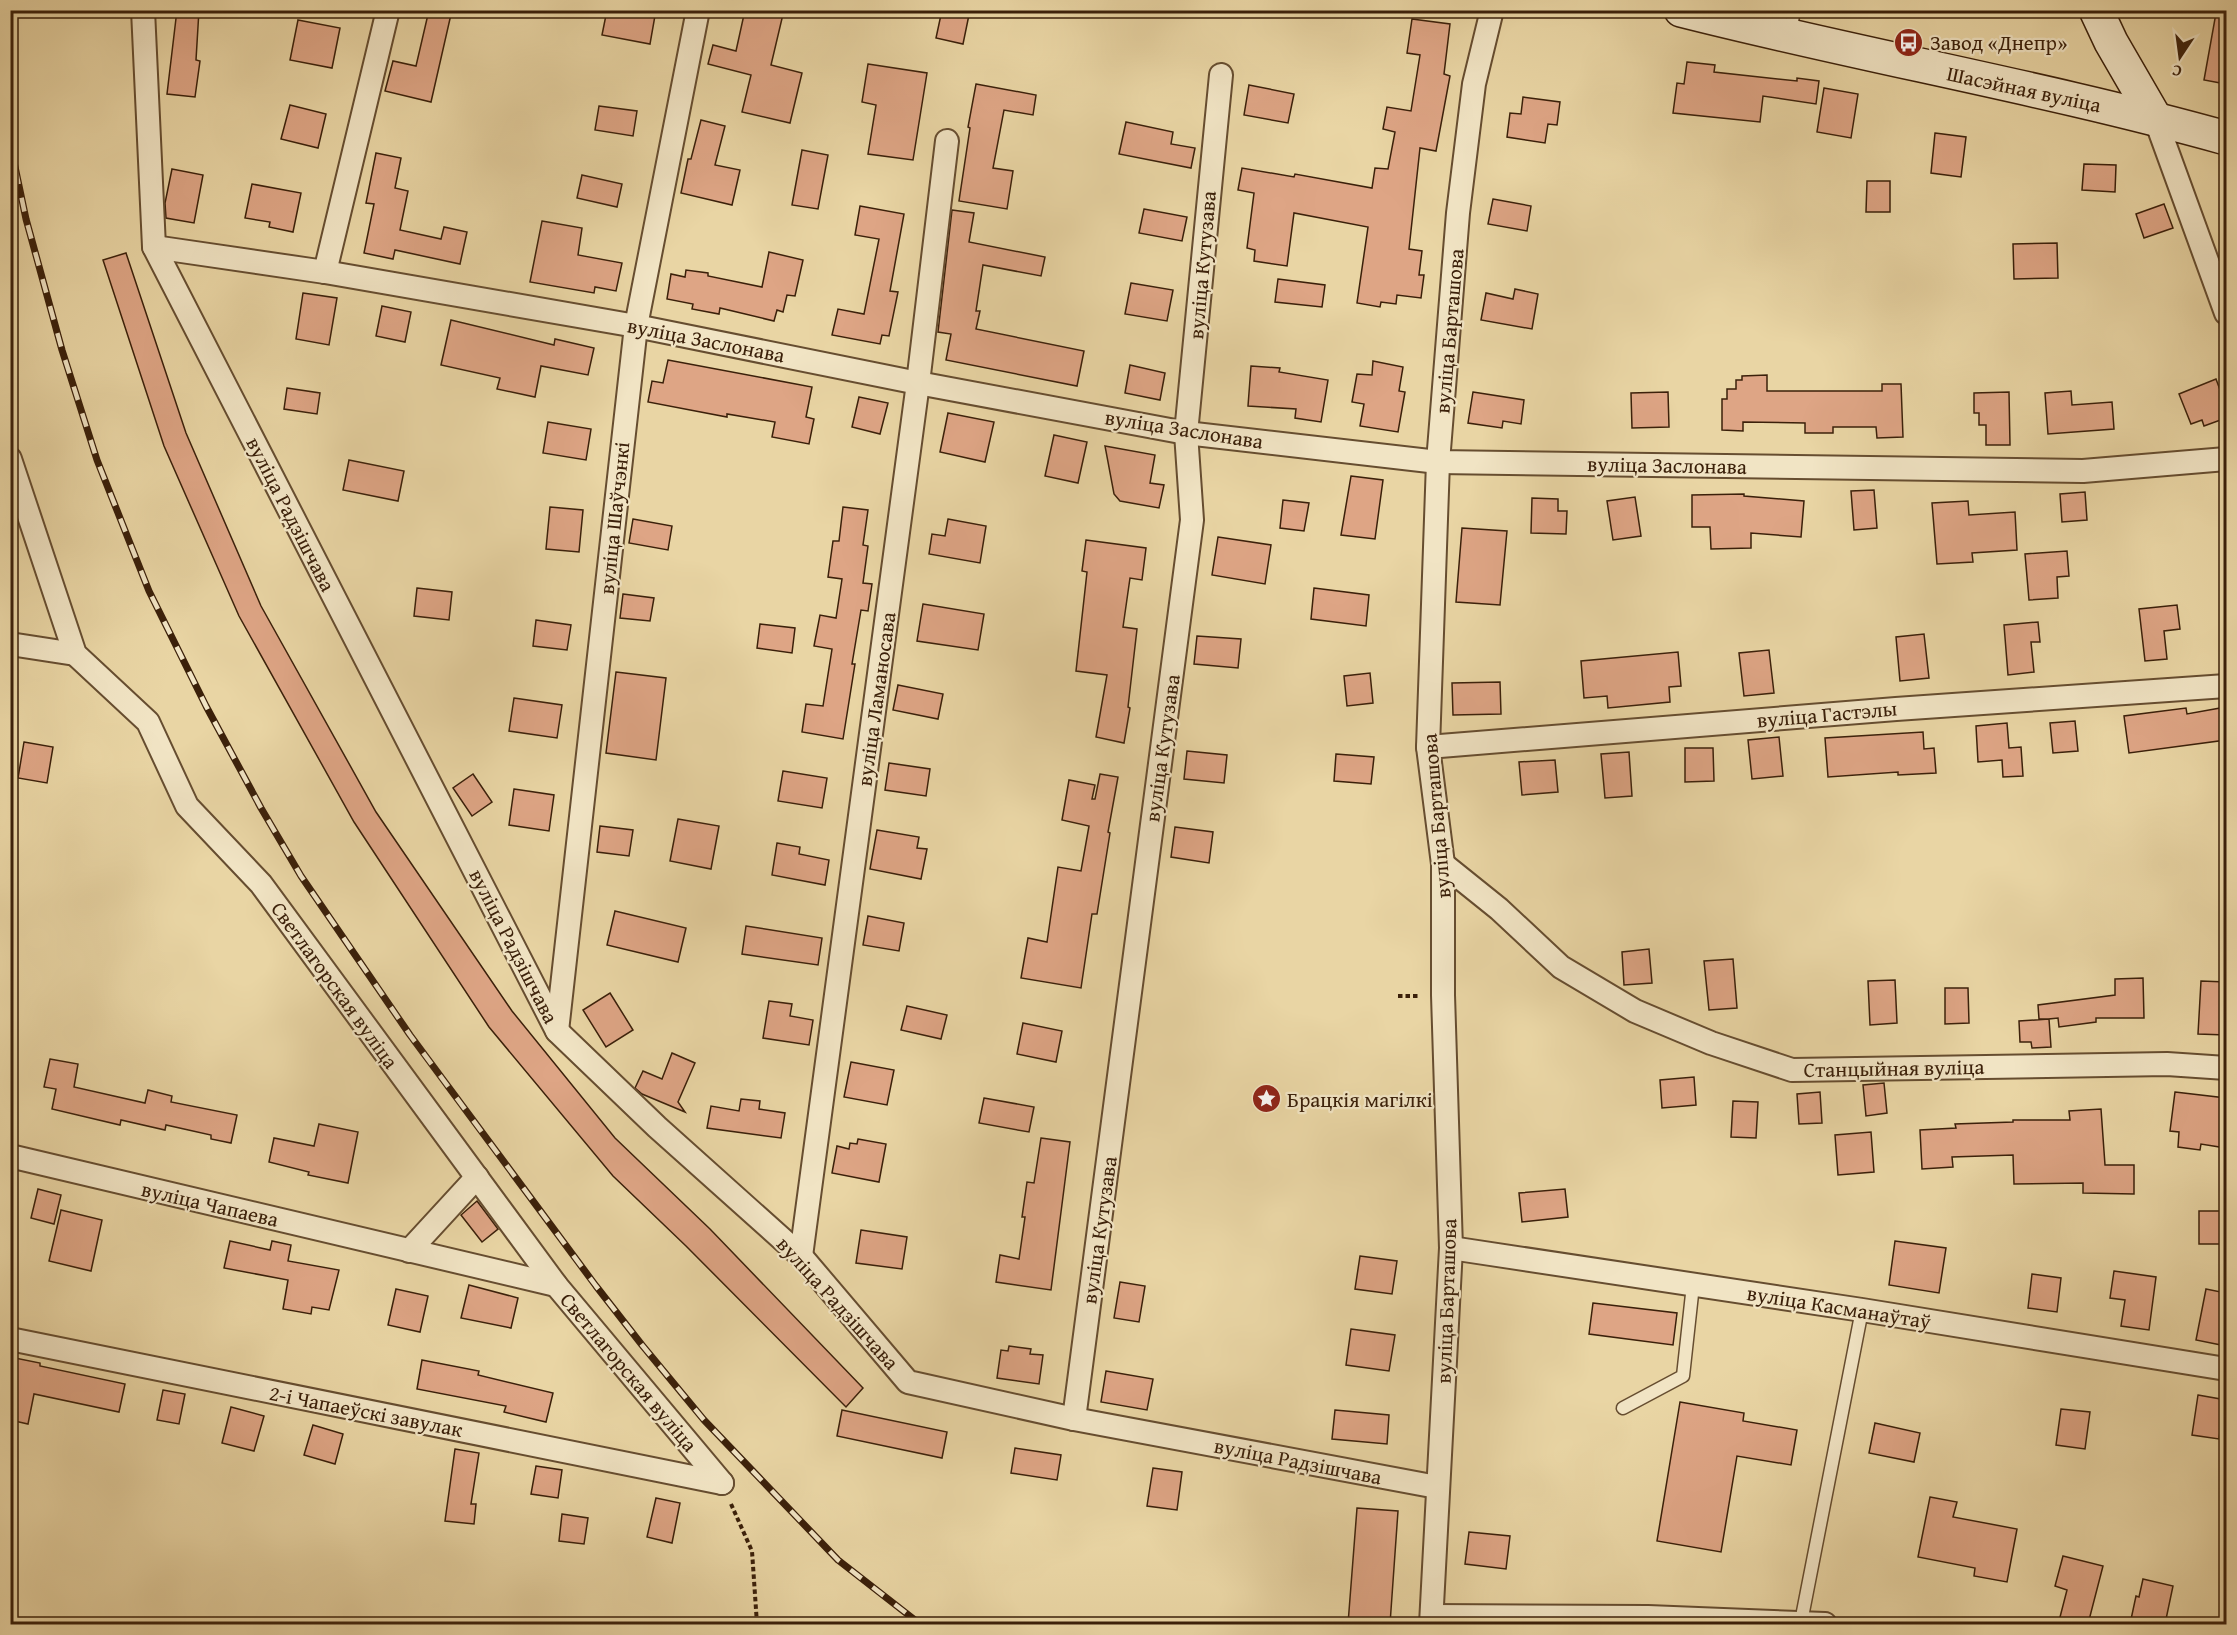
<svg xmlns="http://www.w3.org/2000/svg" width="2237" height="1635" font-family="'Gentium Book Plus',serif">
<rect width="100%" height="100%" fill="#e9d5a4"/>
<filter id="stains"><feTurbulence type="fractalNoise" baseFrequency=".00333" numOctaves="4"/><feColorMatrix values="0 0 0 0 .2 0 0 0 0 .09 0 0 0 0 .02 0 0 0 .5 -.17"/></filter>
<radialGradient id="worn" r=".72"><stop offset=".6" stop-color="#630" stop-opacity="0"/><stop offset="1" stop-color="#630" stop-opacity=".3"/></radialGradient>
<g fill="#dea585" stroke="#3b200a" stroke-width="1.5">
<polygon points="177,10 199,10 196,60 200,61 195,97 167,94"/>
<polygon points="429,10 452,10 431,102 385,91 393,61 416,66"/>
<polygon points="607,10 656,10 650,44 602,35"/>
<polygon points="745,10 784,10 771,65 802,73 790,123 742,112 751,75 708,64 713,45 736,51"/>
<polygon points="942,10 970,10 963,44 936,38"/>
<polygon points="2216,13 2226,14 2226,84 2204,80"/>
<polygon points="1412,19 1450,24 1444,74 1450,76 1436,151 1420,148 1409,249 1422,251 1419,275 1424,275 1421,298 1397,295 1396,304 1381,302 1380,307 1357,303 1368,227 1294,213 1287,266 1254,261 1255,250 1247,248 1254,193 1238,190 1242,168 1294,177 1295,174 1372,188 1375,168 1388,169 1395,132 1383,129 1387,107 1411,111 1420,55 1407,53"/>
<polygon points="298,20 340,28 332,68 290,60"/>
<polygon points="1687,62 1715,65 1714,72 1797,81 1797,78 1819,81 1816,104 1763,96 1760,122 1673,113 1677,83 1684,84"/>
<polygon points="868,64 927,73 913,160 868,154 876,105 862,102"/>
<polygon points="976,84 1036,95 1033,115 1004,110 993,168 1013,171 1007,209 959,201 970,128 968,127"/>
<polygon points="1249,85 1294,94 1288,123 1244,115"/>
<polygon points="1824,88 1858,94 1851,138 1817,132"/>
<polygon points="1523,97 1560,102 1557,125 1548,124 1545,143 1507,137 1510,113 1521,114"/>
<polygon points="290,105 326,114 318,148 281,139"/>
<polygon points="599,106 637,111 633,136 595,130"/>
<polygon points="701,120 725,126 715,165 740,170 732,205 681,193 688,159 691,159"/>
<polygon points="1126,122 1173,132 1171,144 1195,148 1191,168 1119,154"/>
<polygon points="1935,133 1966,137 1961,177 1931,173"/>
<polygon points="802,150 828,155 818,209 792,205"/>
<polygon points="376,153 401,158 395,188 408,191 400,230 441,239 444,227 467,232 460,264 395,250 393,259 364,253 374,204 366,203"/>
<polygon points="2084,164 2116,165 2115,192 2082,190"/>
<polygon points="172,169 203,175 194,223 166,218 165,203"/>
<polygon points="582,175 622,184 617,207 577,198"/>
<polygon points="1867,181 1890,181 1890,212 1866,212"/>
<polygon points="252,184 301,193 293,232 269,227 270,222 245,218"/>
<polygon points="1493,199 1531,206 1527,231 1488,224"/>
<polygon points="2164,204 2173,228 2144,238 2136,214"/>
<polygon points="860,206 904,214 890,291 898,292 889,336 882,335 880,344 832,335 838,309 864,314 879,239 855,235"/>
<polygon points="1144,209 1187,217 1182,241 1139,233"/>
<polygon points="952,210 974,213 969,242 1045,257 1041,276 983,265 976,311 980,311 976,329 1084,351 1077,386 946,360 951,334 938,332"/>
<polygon points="542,221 582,228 578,255 622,263 616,291 595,287 594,293 530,282"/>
<polygon points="2057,243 2058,278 2014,279 2013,244"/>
<polygon points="769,252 803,260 795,296 787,295 783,312 777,310 774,321 720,308 719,314 692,309 693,304 667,299 671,274 685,277 686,270 708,273 708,276 762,287"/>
<polygon points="126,253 186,433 261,606 376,812 512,1011 615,1138 710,1229 863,1388 846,1407 686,1246 613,1176 489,1027 354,822 239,616 164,446 103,260"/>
<polygon points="1278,279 1325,285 1322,307 1275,302"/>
<polygon points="1131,283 1173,290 1167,321 1125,314"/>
<polygon points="1515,289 1538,294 1532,329 1481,320 1486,293 1513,299"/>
<polygon points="303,293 337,298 329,345 296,339"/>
<polygon points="382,306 411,312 405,342 376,336"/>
<polygon points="451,320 554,345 555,339 594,348 588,375 541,366 535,397 497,389 500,378 441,365"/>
<polygon points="668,360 812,387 806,417 814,419 809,444 772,437 775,422 727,414 727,417 648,402 652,381 663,383"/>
<polygon points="1373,361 1403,367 1399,391 1405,392 1398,432 1360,426 1364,404 1352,402 1357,374 1372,375"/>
<polygon points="1130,365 1165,373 1160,400 1125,393"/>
<polygon points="1251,366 1280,368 1279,372 1328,380 1321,422 1295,418 1296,409 1248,406"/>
<polygon points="1767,375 1767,391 1882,391 1882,384 1901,384 1903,437 1877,438 1876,427 1833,427 1833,433 1805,433 1805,423 1743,422 1743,431 1722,430 1722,399 1727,399 1727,389 1736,389 1736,380 1742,380 1742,376"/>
<polygon points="2216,379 2226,406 2226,418 2204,426 2202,420 2191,424 2179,394"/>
<polygon points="287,388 320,393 317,414 284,409"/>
<polygon points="2071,391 2072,405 2112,402 2114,429 2048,434 2045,393"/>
<polygon points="1473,392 1524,400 1521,424 1503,421 1502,428 1468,423"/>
<polygon points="1668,392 1669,427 1632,428 1631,393"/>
<polygon points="2009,392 2010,445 1986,445 1986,425 1979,425 1979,413 1974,413 1974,393"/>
<polygon points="859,397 888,403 880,434 852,427"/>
<polygon points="948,413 994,422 985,462 940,452"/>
<polygon points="548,422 591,429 586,460 543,453"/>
<polygon points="1054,435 1087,442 1078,483 1045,476"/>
<polygon points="1105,446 1155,455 1150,483 1164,485 1159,508 1120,501 1114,494"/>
<polygon points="349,460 404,471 398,501 343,490"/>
<polygon points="1351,476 1383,480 1375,539 1341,535"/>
<polygon points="1874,490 1877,528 1854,530 1851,491"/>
<polygon points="2085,492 2087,520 2062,522 2060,494"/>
<polygon points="1744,494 1744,496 1804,501 1801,537 1751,533 1751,548 1711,549 1710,527 1692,527 1692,495"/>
<polygon points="1635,497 1641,536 1613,540 1607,501"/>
<polygon points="1532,498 1558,499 1558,511 1567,511 1566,534 1531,533"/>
<polygon points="1283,500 1309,503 1304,531 1280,528"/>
<polygon points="1968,501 1969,515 2015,512 2017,550 1972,553 1973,562 1937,564 1932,503"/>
<polygon points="550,507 583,510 579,552 546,549"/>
<polygon points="843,507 868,510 863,545 868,546 863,583 872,584 868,611 861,610 852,664 855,664 843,739 802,732 806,704 823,706 832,649 814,646 820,615 836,618 842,579 828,577 833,541 839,541"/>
<polygon points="633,519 672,526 668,550 629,543"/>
<polygon points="948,519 986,526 980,563 929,554 932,534 945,536"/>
<polygon points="1462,528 1507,531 1500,605 1456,602"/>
<polygon points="1218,537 1271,545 1265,584 1212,575"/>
<polygon points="1086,540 1146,548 1142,580 1130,578 1123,627 1137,629 1128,707 1130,708 1124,743 1096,737 1107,675 1076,671 1087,572 1082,571"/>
<polygon points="2067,551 2069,576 2057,577 2058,598 2029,600 2025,554"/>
<polygon points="417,588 452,592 449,620 414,616"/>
<polygon points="1314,588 1369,595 1366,626 1311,619"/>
<polygon points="623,594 654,598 650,621 620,618"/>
<polygon points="923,604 984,614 978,650 917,641"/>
<polygon points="2177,605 2180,629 2164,631 2167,659 2145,661 2139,609"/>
<polygon points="536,620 571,625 567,650 533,646"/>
<polygon points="2038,622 2040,642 2031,642 2034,672 2008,675 2004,625"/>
<polygon points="760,624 795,628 792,653 757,648"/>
<polygon points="1924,634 1929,678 1900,681 1896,637"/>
<polygon points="1197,636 1241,639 1238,668 1194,664"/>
<polygon points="1769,650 1774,693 1744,696 1739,653"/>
<polygon points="1678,652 1681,686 1669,687 1670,702 1608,708 1607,696 1584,698 1581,661"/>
<polygon points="616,672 666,678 656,760 606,753"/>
<polygon points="1370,673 1373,703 1347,706 1344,676"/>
<polygon points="1500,682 1501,714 1453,715 1452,683"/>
<polygon points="898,685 943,694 938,719 893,710"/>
<polygon points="514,698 562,705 557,738 509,731"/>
<polygon points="2226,707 2226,740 2129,753 2124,716 2186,708 2187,714"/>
<polygon points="2075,721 2078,751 2053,753 2050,723"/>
<polygon points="2007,723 2009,748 2021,747 2023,776 2003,777 2002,760 1978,762 1976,726"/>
<polygon points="1923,732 1924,749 1934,748 1936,773 1898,775 1898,772 1828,777 1825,738"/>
<polygon points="1779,737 1783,776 1752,779 1748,740"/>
<polygon points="24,742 53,747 47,783 18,778"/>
<polygon points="1685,748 1713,748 1714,781 1685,782"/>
<polygon points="1187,751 1227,755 1224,783 1184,779"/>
<polygon points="1629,752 1632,796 1605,798 1601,754"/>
<polygon points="1336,754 1374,757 1371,784 1334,781"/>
<polygon points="1555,760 1558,792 1522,795 1519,762"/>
<polygon points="889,763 930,769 926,796 885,790"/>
<polygon points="783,771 827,778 822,808 778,801"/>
<polygon points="473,774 492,802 472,816 453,788"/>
<polygon points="1100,774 1118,777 1108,832 1110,833 1097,914 1092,914 1081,988 1021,978 1028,938 1047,942 1058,867 1081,871 1089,826 1062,820 1069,780 1095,785 1092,799 1095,799"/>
<polygon points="514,789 554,795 549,831 509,825"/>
<polygon points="678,819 719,826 711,869 670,861"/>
<polygon points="600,826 633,830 629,856 597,852"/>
<polygon points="1175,827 1213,832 1209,863 1171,857"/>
<polygon points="877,830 919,837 917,848 927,849 921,879 870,869"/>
<polygon points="777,843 800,847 799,854 829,860 825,885 772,875"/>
<polygon points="615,911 686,928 678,962 607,945"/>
<polygon points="868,916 904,923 899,951 863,945"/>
<polygon points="746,926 822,938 818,965 742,954"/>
<polygon points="1649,949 1652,983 1624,985 1622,952"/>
<polygon points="1733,959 1737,1008 1709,1010 1704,961"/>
<polygon points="2143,978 2144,1018 2096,1018 2096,1022 2059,1027 2058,1018 2049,1019 2051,1047 2032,1048 2031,1042 2020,1042 2019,1021 2049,1019 2039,1019 2038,1005 2115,995 2115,979"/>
<polygon points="1895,980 1897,1023 1870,1025 1868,981"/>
<polygon points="2201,981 2226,982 2226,1035 2198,1034"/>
<polygon points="1945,988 1968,988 1969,1023 1945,1024"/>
<polygon points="610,993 633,1030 606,1047 583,1010"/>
<polygon points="769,1001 792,1004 790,1016 813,1020 809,1045 763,1038"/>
<polygon points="907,1006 947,1015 941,1039 901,1030"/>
<polygon points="1023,1023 1062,1031 1056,1062 1017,1054"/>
<polygon points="672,1053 695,1063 678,1102 685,1112 642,1094 635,1088 643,1071 662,1079"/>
<polygon points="50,1059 78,1064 74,1087 145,1103 148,1090 172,1096 171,1102 237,1115 231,1143 211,1139 211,1135 166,1125 165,1130 121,1120 120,1125 52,1109 56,1089 44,1087"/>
<polygon points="851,1062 894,1070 887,1105 844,1097"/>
<polygon points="1694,1077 1696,1105 1662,1108 1660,1080"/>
<polygon points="1884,1083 1887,1113 1866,1116 1863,1085"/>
<polygon points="1820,1092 1822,1123 1799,1124 1797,1094"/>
<polygon points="2175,1092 2226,1098 2226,1148 2201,1144 2200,1150 2178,1147 2179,1132 2170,1131"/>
<polygon points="984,1098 1034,1107 1029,1132 979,1123"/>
<polygon points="741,1099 760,1101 759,1109 785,1113 781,1138 707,1128 711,1106 739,1111"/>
<polygon points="1733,1101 1758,1102 1756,1138 1731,1137"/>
<polygon points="2101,1109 2105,1165 2134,1165 2134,1194 2083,1193 2083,1183 2014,1184 2013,1155 1952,1157 1953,1167 1922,1169 1920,1130 1956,1128 1955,1124 2013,1122 2013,1120 2070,1120 2069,1111"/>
<polygon points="319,1124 358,1132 348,1183 308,1175 309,1172 269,1162 274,1138 314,1146"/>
<polygon points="1871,1132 1874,1172 1838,1175 1835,1135"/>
<polygon points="1041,1138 1070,1142 1051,1290 996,1282 1000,1255 1019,1259 1025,1217 1022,1217 1027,1182 1034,1183"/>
<polygon points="858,1139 886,1144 879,1182 832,1173 837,1146 849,1149 850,1143 857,1144"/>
<polygon points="38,1189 61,1195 54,1224 31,1218"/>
<polygon points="1565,1189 1568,1217 1522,1222 1519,1193"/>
<polygon points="477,1201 498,1229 482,1242 461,1215"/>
<polygon points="61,1210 102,1220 91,1271 49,1261"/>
<rect x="2199" y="1211" width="27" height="33"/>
<polygon points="861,1230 907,1237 902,1269 856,1263"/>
<polygon points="230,1241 270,1250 272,1241 291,1245 288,1261 339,1270 329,1310 312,1307 311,1314 283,1309 288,1280 224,1268"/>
<polygon points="1895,1241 1946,1248 1939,1293 1889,1285"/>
<polygon points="1360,1256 1397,1261 1392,1294 1355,1289"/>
<polygon points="2114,1271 2156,1277 2149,1330 2121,1326 2125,1300 2110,1298"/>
<polygon points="2032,1274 2061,1278 2057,1312 2028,1308"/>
<polygon points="1120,1282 1145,1286 1139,1322 1114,1318"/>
<polygon points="469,1285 518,1298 511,1328 461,1318"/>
<polygon points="396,1289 428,1296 420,1332 388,1325"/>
<polygon points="2206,1289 2226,1293 2226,1346 2196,1340"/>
<polygon points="1593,1303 1677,1313 1673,1345 1589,1334"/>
<polygon points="1351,1329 1395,1335 1389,1371 1346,1365"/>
<polygon points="1009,1346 1031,1349 1030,1354 1043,1355 1039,1384 997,1378 1001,1350 1008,1351"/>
<polygon points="10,1357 40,1363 40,1366 125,1384 119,1412 34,1394 28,1424 10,1420"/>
<polygon points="422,1360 479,1371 478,1375 553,1393 546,1422 504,1412 506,1406 417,1389"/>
<polygon points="1106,1371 1153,1379 1147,1410 1101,1402"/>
<polygon points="163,1390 185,1394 179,1424 157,1420"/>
<polygon points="2198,1395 2226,1400 2226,1432 2220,1431 2219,1439 2192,1435"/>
<polygon points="1680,1402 1744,1413 1743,1421 1797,1430 1791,1465 1737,1456 1721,1552 1657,1541"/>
<polygon points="231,1407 264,1416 254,1451 222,1443"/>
<polygon points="2061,1409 2090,1412 2085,1449 2056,1445"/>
<polygon points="842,1410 947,1432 942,1458 837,1436"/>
<polygon points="1335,1410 1389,1415 1387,1444 1332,1439"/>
<polygon points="1875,1423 1920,1433 1914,1462 1869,1453"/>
<polygon points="313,1425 343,1434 335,1464 304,1455"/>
<polygon points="1015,1448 1061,1455 1057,1480 1011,1473"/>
<polygon points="455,1449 479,1453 471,1504 476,1504 474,1524 445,1521"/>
<polygon points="536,1466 562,1470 558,1498 531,1494"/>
<polygon points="1153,1468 1182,1472 1177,1510 1147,1506"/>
<polygon points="1930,1497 1957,1502 1953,1517 2017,1529 2007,1582 1974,1576 1975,1568 1918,1557"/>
<polygon points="656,1498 680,1503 672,1543 647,1537"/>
<polygon points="1357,1508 1398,1511 1390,1624 1348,1624"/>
<polygon points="562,1514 588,1518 584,1544 559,1541"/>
<polygon points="1469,1532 1510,1536 1506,1569 1465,1564"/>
<polygon points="2063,1556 2103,1566 2088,1624 2073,1624 2059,1621 2067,1590 2055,1586"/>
<polygon points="2143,1579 2173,1586 2165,1624 2130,1624 2136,1596 2139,1597"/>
</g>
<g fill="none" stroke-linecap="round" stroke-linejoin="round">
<defs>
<g id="lane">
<polyline points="1790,33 1794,10"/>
<polyline points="1623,1408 1683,1376 1693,1285"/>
<polyline points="1801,1622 1862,1310"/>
</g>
<g id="street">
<polyline points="143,10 154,247 557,1031 657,1127 801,1256 908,1382 1074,1419 1437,1487"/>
<polyline points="2155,118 2226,313"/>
<polyline points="154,247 325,272 636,326 918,383 1186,433 1438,462 2083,471 2226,459"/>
<polyline points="325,272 388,10"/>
<polyline points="10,459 75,654 148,722 187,806 261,884 556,1285 722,1483"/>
<polyline points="10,644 75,654"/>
<polyline points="1428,747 1896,709 2226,686"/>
<polyline points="1443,864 1499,909 1561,967 1635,1011 1711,1043 1792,1070 2167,1064 2226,1068"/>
<polyline points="557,1031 636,326 698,10"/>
<polyline points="10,1156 556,1285"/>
<polyline points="1451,1248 1862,1310 2226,1369"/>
<polyline points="409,1251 477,1177"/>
<polyline points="801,1256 918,383 947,141"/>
<polyline points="10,1339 722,1483"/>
<polyline points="1074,1419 1192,520 1186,433 1221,75"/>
<polyline points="1432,1616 1648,1617 1825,1624"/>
<polyline points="1431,1624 1451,1248 1443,995 1443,864 1428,747 1438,462 1458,213 1474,84 1492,10"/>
</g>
<g id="secondary">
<path d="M1681,10C1862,56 2047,88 2226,138"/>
<polyline points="2096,10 2111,42 2155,118"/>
</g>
</defs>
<use href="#lane" stroke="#664d30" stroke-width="15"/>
<use href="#street" stroke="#664d30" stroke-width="26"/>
<use href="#secondary" stroke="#3b200a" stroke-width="36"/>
<g stroke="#3b200a" stroke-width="4" stroke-dasharray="4.5 3" stroke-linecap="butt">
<polyline points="1398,996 1419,996"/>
<polyline points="731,1504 752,1551 757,1624"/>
</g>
<use href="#lane" stroke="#f1e4c4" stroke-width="12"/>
<use href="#street" stroke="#f1e4c4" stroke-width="22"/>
<use href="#secondary" stroke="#f1e4c4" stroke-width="33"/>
<defs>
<polyline id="rail" points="10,143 26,219 62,350 97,460 149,591 206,706 261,808 301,876 410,1035 596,1286 642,1345 704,1420 838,1560 920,1624"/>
</defs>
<use href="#rail" stroke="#3b200a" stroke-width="7"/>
<use href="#rail" stroke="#f1e4c4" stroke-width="4.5" stroke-dasharray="14" stroke-linecap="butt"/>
</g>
<defs>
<symbol id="bus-disc" viewBox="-11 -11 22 22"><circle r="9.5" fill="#8f2418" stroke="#f1e4c4"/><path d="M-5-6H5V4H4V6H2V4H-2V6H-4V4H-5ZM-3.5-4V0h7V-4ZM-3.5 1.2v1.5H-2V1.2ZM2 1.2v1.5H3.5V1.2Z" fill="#fff"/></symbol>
<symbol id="sight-disc" viewBox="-11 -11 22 22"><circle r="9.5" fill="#8f2418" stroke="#f1e4c4"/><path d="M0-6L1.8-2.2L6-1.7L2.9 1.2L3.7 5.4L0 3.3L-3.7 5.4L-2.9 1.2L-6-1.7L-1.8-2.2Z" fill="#fff"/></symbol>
</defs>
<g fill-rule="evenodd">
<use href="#bus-disc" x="1892" y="26" width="33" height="33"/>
<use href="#sight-disc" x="1250" y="1082" width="33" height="33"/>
</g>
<g text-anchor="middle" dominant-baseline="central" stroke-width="4.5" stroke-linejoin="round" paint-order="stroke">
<g font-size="21" fill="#3b200a" stroke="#f1e4c4" text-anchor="start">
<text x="1930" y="42">Завод «Днепр»</text>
<text x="1287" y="1099">Брацкія магілкі</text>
</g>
<g font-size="21" fill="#3b200a" stroke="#f1e4c4">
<text transform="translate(2024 89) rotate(12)">Шасэйная вуліца</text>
<text transform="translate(1202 265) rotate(-85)">вуліца Кутузава</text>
<text transform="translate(1449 331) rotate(-85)">вуліца Барташова</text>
<text transform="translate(706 340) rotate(11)">вуліца Заслонава</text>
<text transform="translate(1184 429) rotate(9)">вуліца Заслонава</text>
<text transform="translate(1667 465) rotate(1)">вуліца Заслонава</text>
<text transform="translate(291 514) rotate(63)">вуліца Радзішчава</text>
<text transform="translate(614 518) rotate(-84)">вуліца Шаўчэнкі</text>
<text transform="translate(876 699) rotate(-82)">вуліца Ламаносава</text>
<text transform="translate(1827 714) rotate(-5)">вуліца Гастэлы</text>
<text transform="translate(1162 748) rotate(-82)">вуліца Кутузава</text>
<text transform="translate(1436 816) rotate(-95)">вуліца Барташова</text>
<text transform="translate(514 946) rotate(63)">вуліца Радзішчава</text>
<text transform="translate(335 985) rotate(54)">Светлагорская вуліца</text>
<text transform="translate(1894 1068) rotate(-1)">Станцыйная вуліца</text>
<text transform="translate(210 1204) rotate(13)">вуліца Чапаева</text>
<text transform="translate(1099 1230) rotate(-82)">вуліца Кутузава</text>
<text transform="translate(1446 1301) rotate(-88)">вуліца Барташова</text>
<text transform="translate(838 1303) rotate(48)">вуліца Радзішчава</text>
<text transform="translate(1839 1307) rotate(9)">вуліца Касманаўтаў</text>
<text transform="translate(629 1372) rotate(50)">Светлагорская вуліца</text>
<text transform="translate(366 1411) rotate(11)">2-і Чапаеўскі завулак</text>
<text transform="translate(1298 1461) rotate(11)">вуліца Радзішчава</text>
</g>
</g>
<rect width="2237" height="1635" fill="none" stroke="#e9d5a4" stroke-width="36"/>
<rect x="12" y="12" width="2213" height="1611" fill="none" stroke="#3b200a" stroke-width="3"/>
<rect x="18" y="18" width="2201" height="1599" fill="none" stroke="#3b200a" stroke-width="1.5"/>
<g transform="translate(2180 57) rotate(193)" stroke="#f1e4c4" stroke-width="4.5" paint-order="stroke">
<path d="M0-4.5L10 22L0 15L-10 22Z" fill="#3b200a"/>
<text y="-9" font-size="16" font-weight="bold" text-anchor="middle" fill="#3b200a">С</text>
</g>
<rect width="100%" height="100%" filter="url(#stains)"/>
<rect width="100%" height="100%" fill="url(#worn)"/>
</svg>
